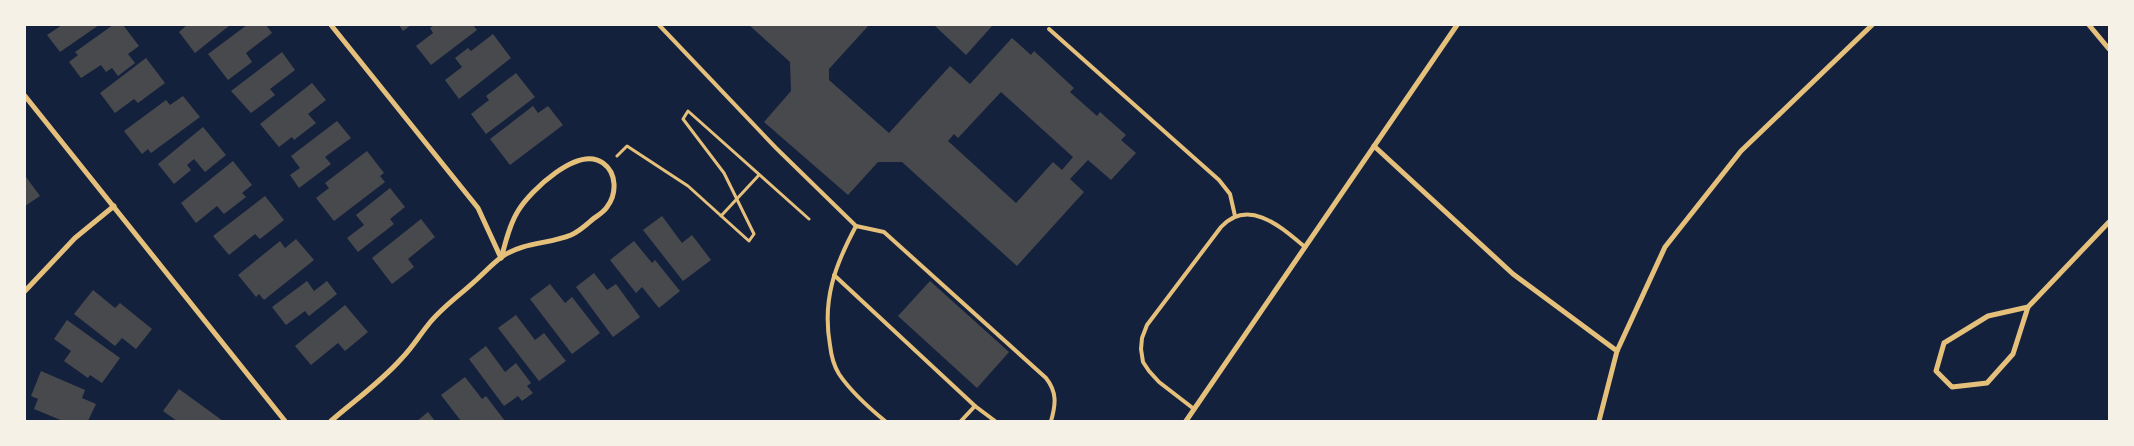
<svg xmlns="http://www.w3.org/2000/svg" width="2134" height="446" font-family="Arial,sans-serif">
<rect width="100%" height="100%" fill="#14213d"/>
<g fill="#48494c" fill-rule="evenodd">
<polygon points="62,25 99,25 60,52 47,35"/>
<polygon points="113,25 123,25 139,46 128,54 135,63 118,76 112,68 106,72 101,65 81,78 69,62 78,55 75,52"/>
<polygon points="187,25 230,25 195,53 179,32"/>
<polygon points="247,25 266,25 272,33 246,53 252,62 228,80 208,54"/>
<polygon points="399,25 411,25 403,31"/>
<polygon points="434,25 473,25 477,30 431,65 416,46 433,33 430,28"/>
<path d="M749,25H869L829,69V80L889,133L950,66L970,84L1012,38L1031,55L1034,51L1074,88L1070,92L1097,116L1100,112L1126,135L1121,140L1136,153L1111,180L1088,160L1070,179L1084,192L1017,266L902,162H878L848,195L764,122L791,91L790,62ZM1001,92L1073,157L1062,170L1053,162L1016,203L948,141L954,134L958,138Z"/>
<polygon points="934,25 993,25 966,55"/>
<polygon points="493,34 511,58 459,99 445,80 462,67 455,58 468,48 471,51"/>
<polygon points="282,52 295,70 270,89 275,95 251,113 231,91"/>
<polygon points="146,58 165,83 138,103 134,99 115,113 100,93"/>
<polygon points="516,73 535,97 486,134 471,114 489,100 486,96"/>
<polygon points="312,83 326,100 308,114 316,123 294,140 292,137 279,147 260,124"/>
<polygon points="183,96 200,117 151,153 148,149 142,154 124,131 166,100 170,105"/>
<polygon points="533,106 538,113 548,106 563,125 510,165 490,139"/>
<polygon points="337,121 351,138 325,157 331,164 299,188 290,175 300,168 291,156"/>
<polygon points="203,127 226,155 205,172 194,159 187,165 191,170 174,184 158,164"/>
<polygon points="367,151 384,173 380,176 385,182 334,221 316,198 329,188 325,183"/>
<polygon points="233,161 252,185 242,193 246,197 224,214 217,206 196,223 181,203"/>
<polygon points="26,177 40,196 25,206 25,178"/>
<polygon points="390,188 405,207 390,219 394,224 358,252 347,238 364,225 356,215"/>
<polygon points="265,196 284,220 260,239 255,234 229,255 213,236"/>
<polygon points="662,216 682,243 692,235 711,260 683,281 643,230"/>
<polygon points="421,219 435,237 408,259 414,267 392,284 372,258"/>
<polygon points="296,239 314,260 264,300 259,294 256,297 238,275 280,241 285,248"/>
<polygon points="634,241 652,263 655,260 680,291 659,308 642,287 636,293 610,260"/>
<polygon points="594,273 607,290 616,284 640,317 613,337 576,287"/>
<polygon points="307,281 314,291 327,281 337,294 309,316 305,311 286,325 272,307"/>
<polygon points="930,281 1009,352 977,388 898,316"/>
<polygon points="550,284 565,303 572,297 600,333 572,354 530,299"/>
<polygon points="93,290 115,308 120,303 152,329 136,349 122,338 115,346 74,314"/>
<polygon points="345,305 368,332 345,351 338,343 311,365 295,346"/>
<polygon points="516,315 535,340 544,333 566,361 539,381 498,328"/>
<polygon points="67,320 120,358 102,383 90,375 88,378 64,361 71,351 54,339"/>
<polygon points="486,346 505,372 516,363 531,383 527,386 533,393 522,401 518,396 504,406 469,359"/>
<polygon points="41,371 85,390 82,398 96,404 88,421 63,421 34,409 38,399 31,396"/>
<polygon points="465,377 482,399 486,396 505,421 461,421 441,395"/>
<polygon points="179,389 223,421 177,421 163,411"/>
<polygon points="428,412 435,421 417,421"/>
</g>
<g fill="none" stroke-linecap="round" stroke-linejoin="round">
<g stroke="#e5c07b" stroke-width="3">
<polyline points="617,156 627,146 688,186 749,241 754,234 724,173 683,119 688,111 809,219"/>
<polyline points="721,216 759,175"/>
</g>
<g stroke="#e5c07b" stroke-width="4">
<polyline points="659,25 776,148 856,226"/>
<polyline points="1049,29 1219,180 1230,194 1235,216"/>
<polyline points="834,275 975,406 995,421"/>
<path d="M1194,409L1159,382L1149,371L1143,362L1141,349L1142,338L1147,325L1221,227C1249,197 1282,228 1305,247"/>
<path d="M885,421C868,407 851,392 839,374C834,366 831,354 830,345C822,300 835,265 856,226L884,232L1046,378C1057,392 1056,404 1051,421"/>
<polyline points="961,421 975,406"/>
</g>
<g stroke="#e5c07b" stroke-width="5">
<polyline points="331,25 478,208 501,258"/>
<polyline points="2089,25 2109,49"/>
<polyline points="25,96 285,421"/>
<polyline points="1374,146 1513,274 1617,351"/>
<polyline points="25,291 75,238 114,206"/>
<polyline points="2028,307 1988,316 1944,343 1936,371 1952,387 1987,383 2013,354 2028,307 2109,222"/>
<path d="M331,421C355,400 381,382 402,358C412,348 419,336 428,325C441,308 459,296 475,281C484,273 493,263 503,256C524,242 549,244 571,235C580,231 586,225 593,219C597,216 604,212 607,207C617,194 617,173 603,163C578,145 530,191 518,211C509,225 506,242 501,258"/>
<polyline points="1186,421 1457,25"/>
<polyline points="1599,421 1617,351 1665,247 1741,151 1872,25"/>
</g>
</g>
<rect width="2134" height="446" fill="none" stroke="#f6f1e7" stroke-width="52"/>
</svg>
